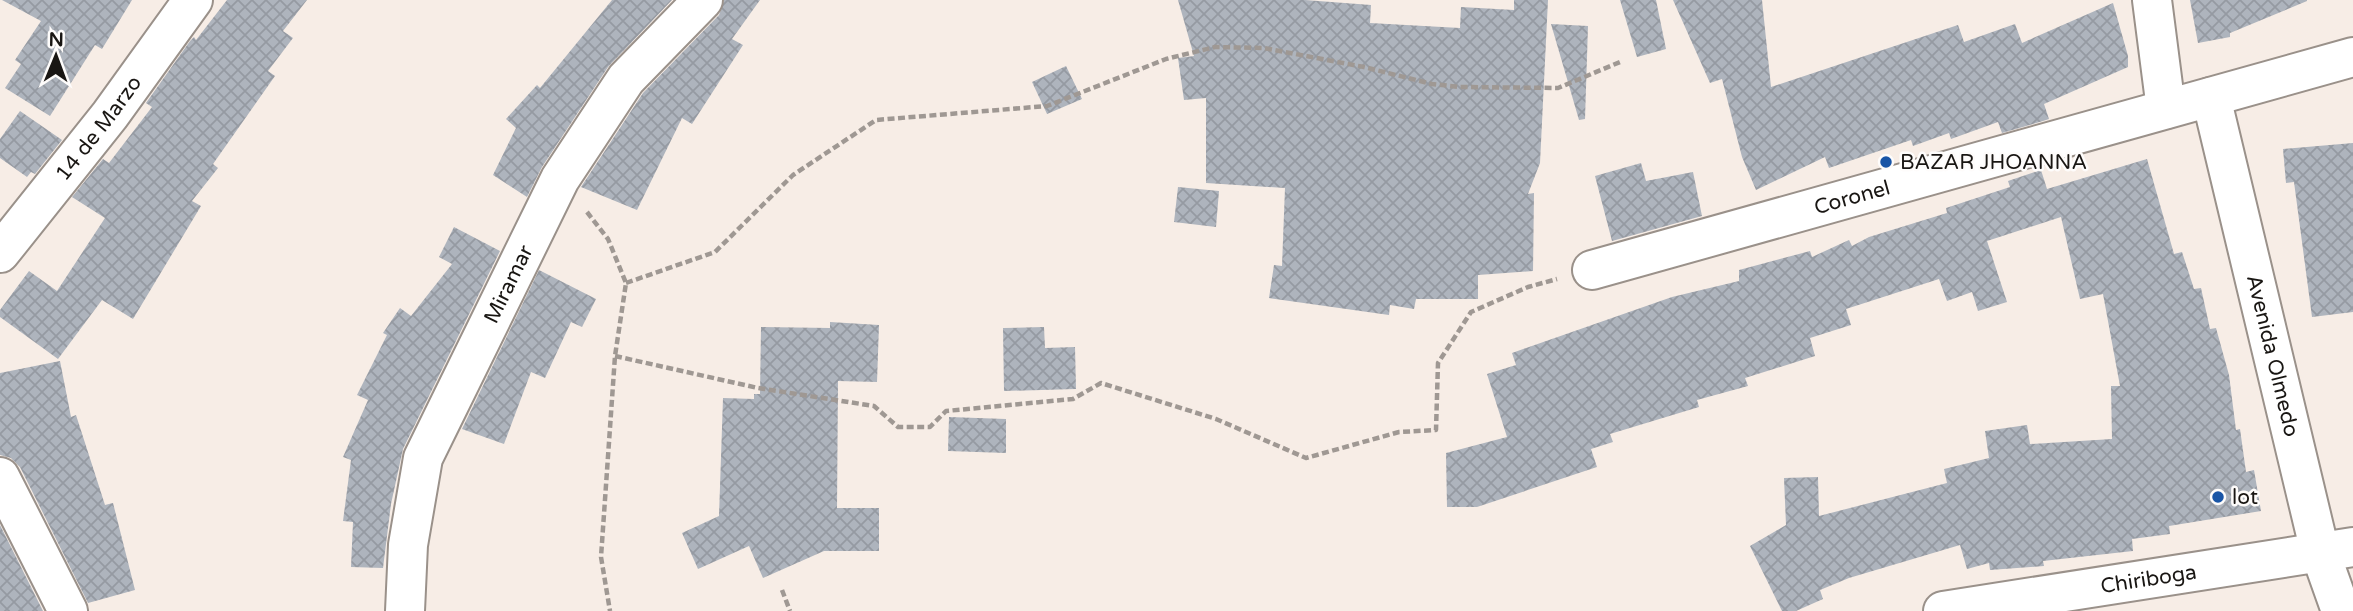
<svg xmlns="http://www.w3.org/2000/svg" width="2353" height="611" font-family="'Varela Round',sans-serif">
<defs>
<pattern id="building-cross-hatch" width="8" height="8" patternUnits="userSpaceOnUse" patternTransform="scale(1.75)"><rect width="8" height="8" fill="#aeb4bd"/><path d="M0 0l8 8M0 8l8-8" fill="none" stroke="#959aa2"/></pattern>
</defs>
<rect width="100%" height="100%" fill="#f7ede6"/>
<g fill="url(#building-cross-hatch)">
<polygon points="2,0 132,0 102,49 95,45 50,116 5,88 21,64 15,60 41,21"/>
<polygon points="227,0 307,0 283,31 293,38 268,71 275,76 213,164 218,168 192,201 201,206 133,319 102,300 58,359 0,317 0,310 29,271 57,291 105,218 72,197 103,159 109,163 152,107 146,103 190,41 194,37 196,40"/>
<polygon points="612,0 672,0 608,67 542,167 527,197 493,175 516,128 506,119 537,85 540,88"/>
<polygon points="724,0 760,0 732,39 743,45 692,124 682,118 637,210 581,187 643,93 719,15"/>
<polygon points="1178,0 1305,0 1371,5 1370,23 1460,28 1461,7 1514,10 1514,0 1548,0 1540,163 1528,194 1534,193 1533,271 1478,275 1478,299 1416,299 1414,309 1390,305 1389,315 1269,298 1274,265 1282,266 1285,188 1206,183 1206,98 1184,100 1178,58 1194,56"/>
<polygon points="1620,0 1656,0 1666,49 1637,57"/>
<polygon points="1673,0 1762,0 1771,87 1958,25 1964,42 2015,24 2022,43 2113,3 2128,56 2128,67 2044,104 2049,119 2043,121 2002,133 1998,122 1951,139 1949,133 1913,146 1911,140 1829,168 1825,157 1756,190 1742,157 1722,79 1710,83"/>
<polygon points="2190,0 2307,0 2307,1 2230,33 2230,37 2198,43"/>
<polygon points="1551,24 1588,26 1585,119 1579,120"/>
<polygon points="1066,66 1082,99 1047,114 1032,82"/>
<polygon points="20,111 62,140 35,174 31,172 27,177 0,158 0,139"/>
<polygon points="2353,143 2353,312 2312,317 2294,182 2286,183 2283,149"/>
<polygon points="2147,159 2174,254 2182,252 2194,289 2201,288 2210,329 2216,328 2229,375 2236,430 2240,429 2246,472 2254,470 2261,511 2169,526 2170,534 2132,539 2133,551 2043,561 2044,566 1990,570 1989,563 1967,569 1960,545 1849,578 1820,590 1823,599 1796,611 1782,611 1750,546 1786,525 1784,478 1818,477 1819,516 1947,483 1944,469 1989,458 1985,431 2027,425 2030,444 2112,439 2111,386 2120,386 2103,294 2080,299 2061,217 1987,241 2007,302 1978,311 1972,292 1947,301 1939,279 1846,309 1851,325 1810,338 1815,356 1745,378 1748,386 1697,400 1699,407 1610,434 1613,442 1591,449 1597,467 1477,507 1447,507 1446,453 1507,437 1487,374 1516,365 1512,353 1672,297 1739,281 1739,270 1810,251 1812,257 1849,240 1852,246 1869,237 1947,213 1946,208 2010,187 2008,181 2041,170 2047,189"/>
<polygon points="1641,163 1646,181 1693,172 1702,216 1612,241 1595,176"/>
<polygon points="1178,187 1219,191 1216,227 1174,222"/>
<polygon points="454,227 500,251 403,449 391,504 383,568 351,567 353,522 343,521 351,460 343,457 368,400 357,395 387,335 383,333 400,308 411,316 452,264 439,257"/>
<polygon points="539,270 596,299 582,327 571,322 545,378 531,372 504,444 462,429"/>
<polygon points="830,322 879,325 877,382 838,381 837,508 879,508 879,551 824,551 763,578 749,546 698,569 682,533 719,516 723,398 754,399 754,394 760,394 761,327 830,328"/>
<polygon points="1044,327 1045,348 1075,347 1076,389 1004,391 1003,328"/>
<polygon points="60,361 71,417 76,415 105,505 113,503 135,590 88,603 20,467 11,458 0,455 0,373"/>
<polygon points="949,417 1006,419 1006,453 948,451"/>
<polygon points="0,525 43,611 0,611"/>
</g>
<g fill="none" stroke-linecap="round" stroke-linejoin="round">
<defs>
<g id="minor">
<polyline points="2152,0 2166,109"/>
<path id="s1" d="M2211,97L2320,552L2341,611"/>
<path id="s2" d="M0,253L110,115L193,0"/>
<path id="s3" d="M1592,270L2353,57"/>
<polyline points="0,477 68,611"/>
<path id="s4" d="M405,611L408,545L423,458L560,179L626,79L703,0"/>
<path id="s5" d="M1943,611L2353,547"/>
</g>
</defs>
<use href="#minor" stroke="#9a918a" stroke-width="42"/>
<g stroke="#9f9893" stroke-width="4.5" stroke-dasharray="7 3.5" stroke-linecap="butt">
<polyline points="587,212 608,239 626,283 615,356 601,557 610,611"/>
<polyline points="626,283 715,252 793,175 876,120 1047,106 1166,59 1215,47 1264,48 1364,67 1432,84 1460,87 1558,88 1620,62"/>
<polyline points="615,356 758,388 874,406 898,427 930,427 946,411 1073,399 1101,383 1216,419 1306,458 1399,432 1436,430 1438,363 1471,312 1528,287 1557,279"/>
<polyline points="782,590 790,611"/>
</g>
<use href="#minor" stroke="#fff" stroke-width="38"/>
</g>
<g fill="#1955a6" stroke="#fefcfb" stroke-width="2.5">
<circle cx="1886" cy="162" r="7"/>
<circle cx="2218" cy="497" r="7"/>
</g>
<g text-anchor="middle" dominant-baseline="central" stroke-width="5" stroke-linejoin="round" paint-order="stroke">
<g font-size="21" fill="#191613" stroke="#fefcfb">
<text stroke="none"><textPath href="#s2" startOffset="159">14 de Marzo</textPath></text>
<text stroke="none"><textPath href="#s3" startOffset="270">Coronel</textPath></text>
<text stroke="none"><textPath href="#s4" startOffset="348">Miramar</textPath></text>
<text stroke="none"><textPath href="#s1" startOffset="266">Avenida Olmedo</textPath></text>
<text stroke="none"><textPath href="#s5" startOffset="208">Chiriboga</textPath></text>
</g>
<g font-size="21" fill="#191613" stroke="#fefcfb" text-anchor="start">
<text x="1900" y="162">BAZAR JHOANNA</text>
<text x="2232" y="497">lot</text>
</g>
</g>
<g transform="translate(56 56) rotate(1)" stroke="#fefcfb" stroke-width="5" paint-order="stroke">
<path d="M0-5L12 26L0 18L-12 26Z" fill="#191613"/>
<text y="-10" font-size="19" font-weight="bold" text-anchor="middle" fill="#191613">N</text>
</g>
</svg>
